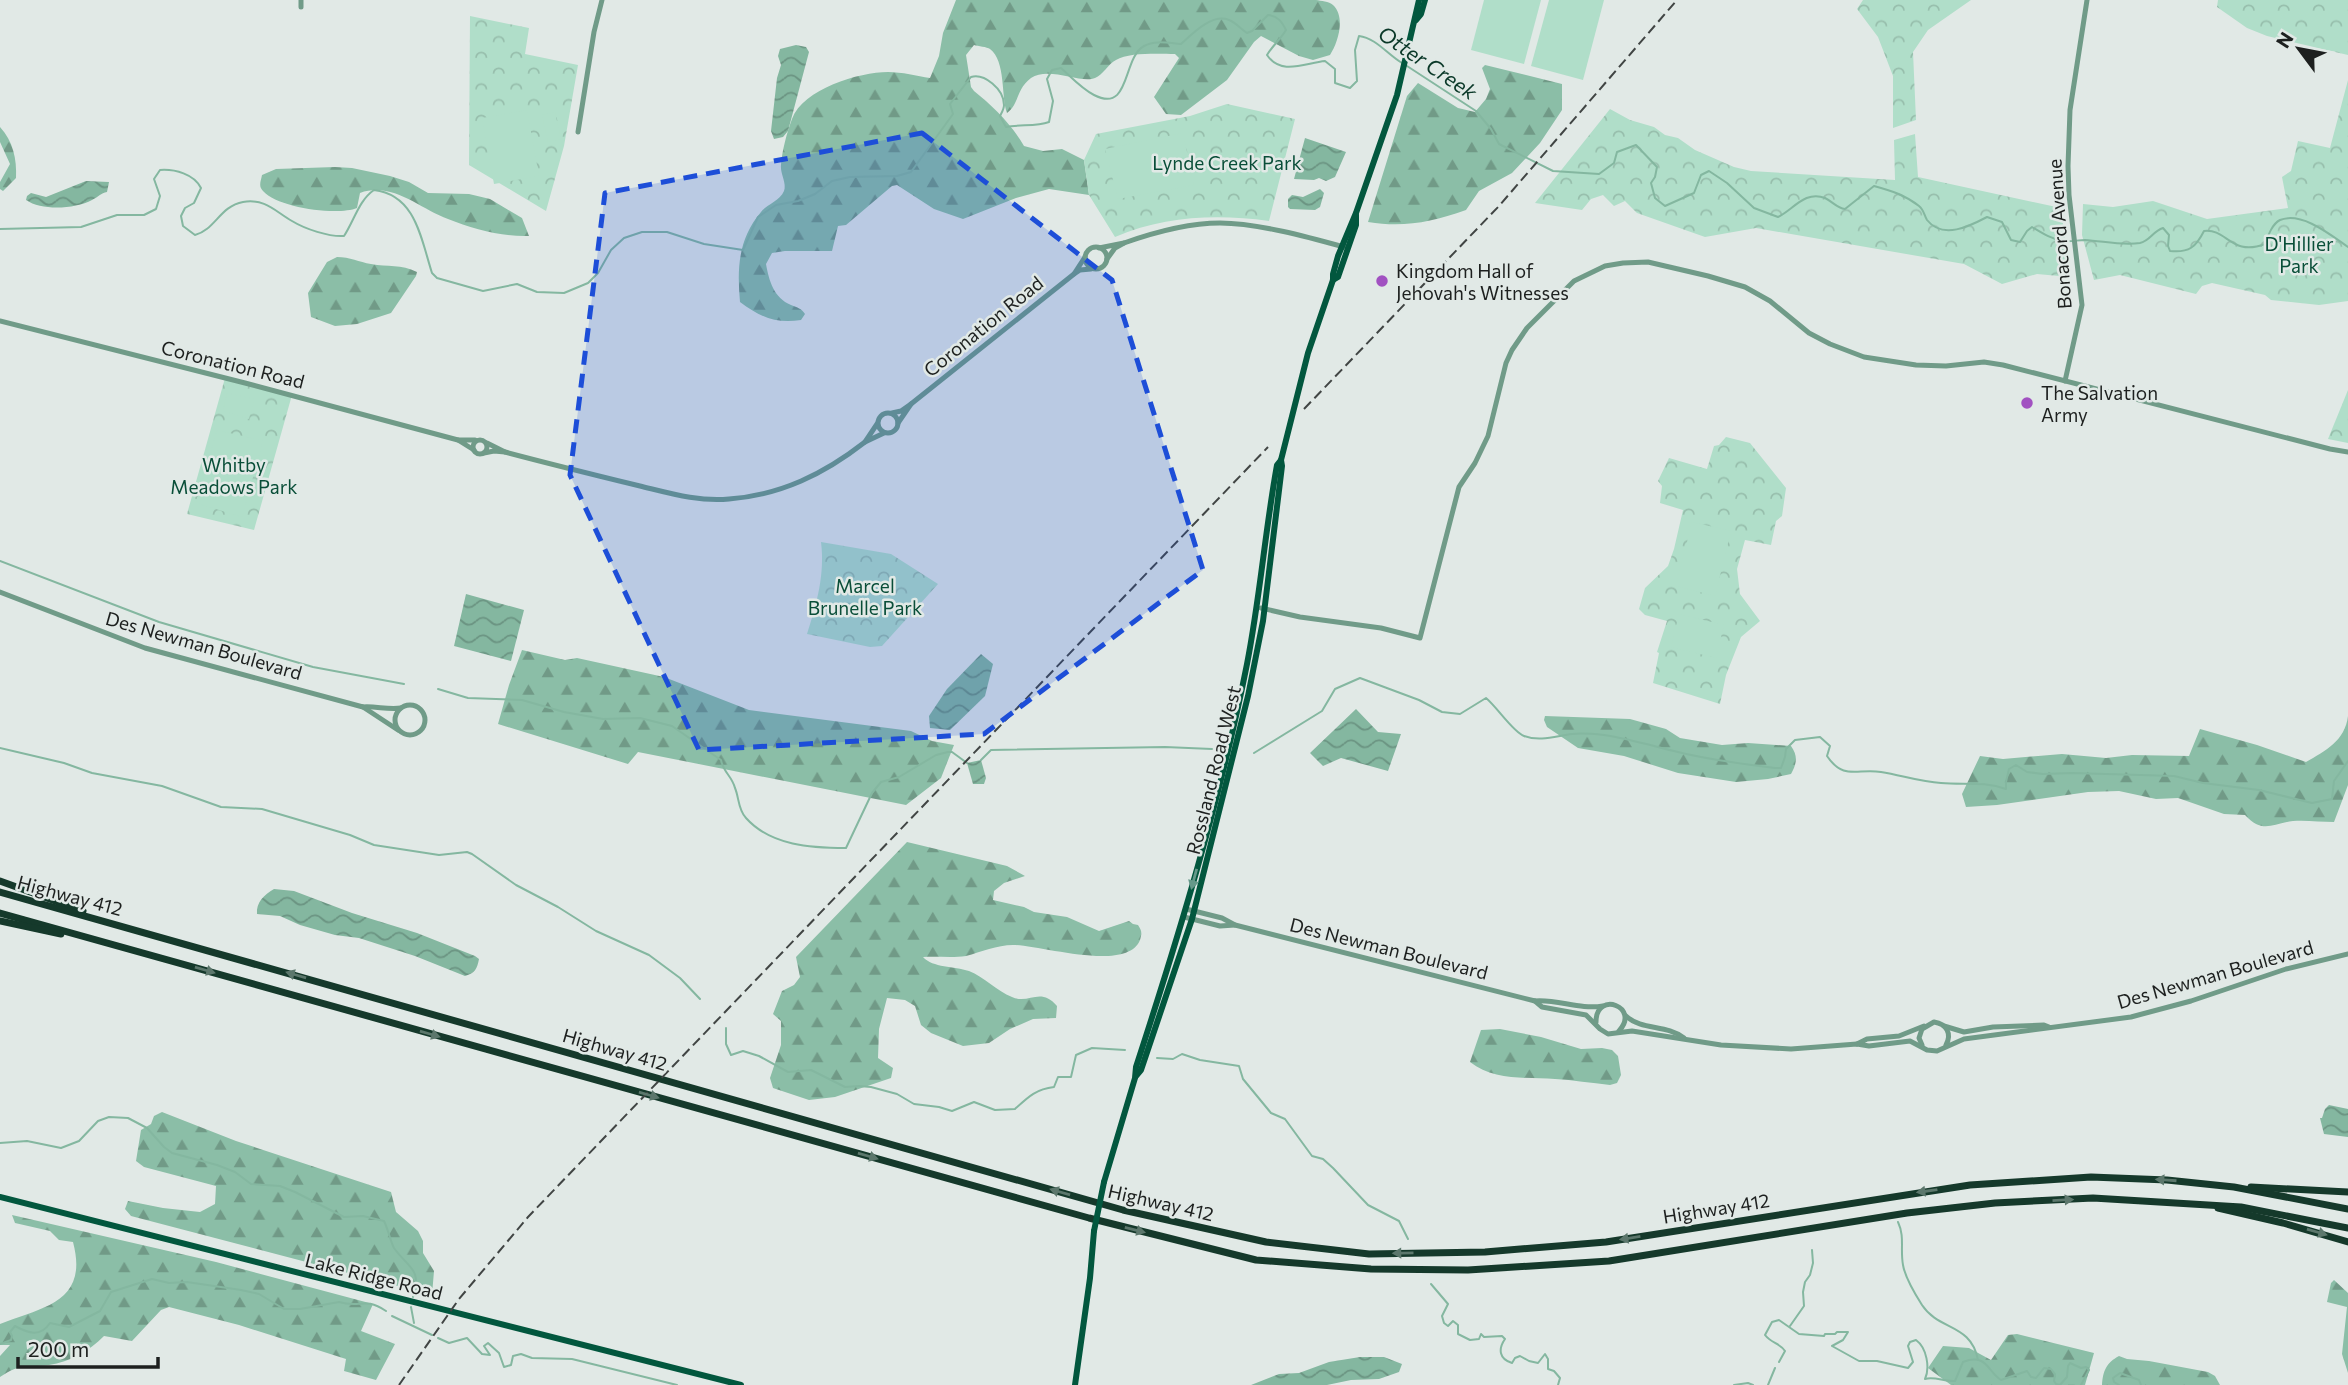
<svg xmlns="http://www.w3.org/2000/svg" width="2348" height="1385" font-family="Commissioner,sans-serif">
<defs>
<pattern id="forest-firs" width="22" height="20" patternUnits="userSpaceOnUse" patternTransform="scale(1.75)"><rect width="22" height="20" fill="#8bbea7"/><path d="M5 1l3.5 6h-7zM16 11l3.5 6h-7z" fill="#719a87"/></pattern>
<pattern id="park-crowns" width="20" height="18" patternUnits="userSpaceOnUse" patternTransform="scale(1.75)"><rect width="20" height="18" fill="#b0dec9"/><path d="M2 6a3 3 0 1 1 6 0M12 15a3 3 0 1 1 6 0" fill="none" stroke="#97beac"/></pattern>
<pattern id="water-waves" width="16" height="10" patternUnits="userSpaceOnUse" patternTransform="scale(1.75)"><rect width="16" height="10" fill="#84b7a0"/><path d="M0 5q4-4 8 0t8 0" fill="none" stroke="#6b9482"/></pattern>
</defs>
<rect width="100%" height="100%" fill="#e1e9e6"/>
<g fill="url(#forest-firs)">
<path d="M956,0H1316C1321,1 1329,1 1333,5C1346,17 1338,43 1330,55L1313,60L1299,56L1261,36L1254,42L1227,80L1181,115L1166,114L1154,97L1179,58L1175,54C1160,54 1129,52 1116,60C1108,64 1103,75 1095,78C1081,84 1049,66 1031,78C1016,89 1019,105 1007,113C1001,97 1006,61 990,49C987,47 978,46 974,45L966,55L971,87L974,91C993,106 1012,125 1024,146L1043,151L1062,149L1084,160L1089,195L1049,189L1016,198L963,219L934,209L897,185L892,186L846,225L838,226L832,251H785L772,253L766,264C769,281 774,298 791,305C798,308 801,308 805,314L801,320C776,324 760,317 740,302C737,269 738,239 761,212C767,204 780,201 784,191C787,183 780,174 781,165C782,151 787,132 792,119C803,89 859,72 888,72C902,72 917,76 930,78L939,56L943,33Z"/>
<path d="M1485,65L1562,84V110L1540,143L1512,173L1479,191L1466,210C1431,222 1404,228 1368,222L1407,96L1418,83L1458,108L1475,112L1486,99L1490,89L1482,68Z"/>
<path d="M0,127C13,141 17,159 16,178L3,191L0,189V182L10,164L0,142Z"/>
<path d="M335,167L352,168L390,176L409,182L428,193L469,194L490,199L522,218L529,236C503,237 473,229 448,219C420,209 392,181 360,193L357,208C337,216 278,208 263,191C258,186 261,181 262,175L276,169Z"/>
<path d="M337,257C350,257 359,262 371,264C388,267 401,264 417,272L416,276L391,313L357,324L335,326L311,317L308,293L327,262Z"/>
<polygon points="522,650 565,660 577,658 664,677 749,710 911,731 932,741 954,745 941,778 906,805 638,752 628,764 498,724 509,685"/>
<path d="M1545,716L1630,719L1666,729L1680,738L1722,745L1748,743L1791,746C1798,756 1797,763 1791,774L1768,779L1736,782L1678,773L1624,756L1578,748L1547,727L1544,720Z"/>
<path d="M2348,716V785L2334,822C2321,822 2306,820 2293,821C2271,824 2263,834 2245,815L2224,814L2178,798L2156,799L2119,791L2088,792L1997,805L1966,807L1962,794L1980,756L2003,759L2062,754L2106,758L2132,755L2189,756L2200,729L2257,745L2306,762C2325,751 2345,741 2348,716Z"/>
<path d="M907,842L1007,866L1025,876L1004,883L994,891L993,900L1024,907L1034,912L1067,917L1099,931L1129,921L1133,924L1138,925C1142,931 1142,933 1140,940C1127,973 1040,945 1013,945C997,945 981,952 966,956C952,958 937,956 923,957C933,968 954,966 969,971C984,977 997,991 1012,997C1029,1005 1040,986 1057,1006L1056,1018L1033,1019L1010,1029L989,1043L963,1046L931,1033L921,1025L915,1006L905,1000L887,998L879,1029L878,1058L893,1068L891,1078L835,1097L809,1100L773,1088L770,1078L781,1045V1021L773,1014L782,991L794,985L800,977L796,957Z"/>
<path d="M1500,1029L1541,1037L1581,1049L1602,1048L1612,1050L1618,1056L1621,1075L1617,1083L1610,1085C1591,1083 1573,1080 1555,1079C1527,1077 1494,1081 1470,1062L1481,1030Z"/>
<polygon points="162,1112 236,1141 391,1192 396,1212 418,1231 423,1241 423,1253 434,1271 432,1295 131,1216 125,1209 128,1201 163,1208 200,1212 215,1204 216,1186 144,1167 136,1161 141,1130 151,1124 154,1116"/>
<path d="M12,1215L216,1262L373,1304L361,1331L395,1344L376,1380L344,1371L346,1359L239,1325L169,1307L161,1310L132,1341L104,1336C89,1351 70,1362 49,1365C25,1368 23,1362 0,1377V1356L10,1345H0V1324C44,1307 89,1302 73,1242L59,1240L50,1231L15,1223Z"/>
<polygon points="2334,1280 2348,1293 2348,1373 2342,1354 2347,1307 2327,1302 2331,1283"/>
<polygon points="2017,1334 2094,1353 2085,1385 1951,1385 1928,1368 1943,1346 1969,1348 1991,1360 2008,1335"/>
<path d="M2119,1356L2127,1359L2149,1361L2208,1372L2215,1376L2220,1385H2102C2103,1371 2106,1363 2119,1356Z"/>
</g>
<g fill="url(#park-crowns)">
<polygon points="1863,0 1971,0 1928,30 1913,52 1916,120 1893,128 1893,76 1878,37 1857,9"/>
<polygon points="2218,0 2348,0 2348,55 2267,36 2247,28 2217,7"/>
<polygon points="470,16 529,28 525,54 578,65 564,146 546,211 469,165"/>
<polygon points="2348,80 2348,301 2319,305 2271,300 2265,295 2212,283 2202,286 2196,294 2120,275 2094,280 2082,235 2083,204 2113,207 2153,201 2207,219 2288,208 2282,177 2291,171 2298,141 2330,148"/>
<path d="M1227,104L1295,119L1269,221C1216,214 1165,216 1115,237L1089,195L1084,160L1096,134L1190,116Z"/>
<polygon points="1610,109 1630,120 1654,127 1665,135 1678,138 1695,150 1734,167 1751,171 1895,180 1894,140 1915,134 1918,177 2061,208 2070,277 2037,274 2002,284 1964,264 1756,228 1705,237 1637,213 1625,201 1614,206 1603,195 1591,199 1582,210 1535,203"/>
<polygon points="225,378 292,395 254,530 187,514"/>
<polygon points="2348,390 2348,443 2328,439"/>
<polygon points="1726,437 1750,443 1786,488 1782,516 1776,521 1771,545 1745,540 1737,569 1740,594 1760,621 1741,637 1726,675 1720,704 1653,683 1659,653 1657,652 1667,621 1645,615 1639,609 1645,588 1668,566 1674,549 1683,510 1660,503 1662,486 1658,481 1669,458 1707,469 1714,446 1719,445"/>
<path d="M821,542L891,554L938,584L882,646L870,647L807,634C817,603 825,574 821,542Z"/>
</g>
<g fill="#b0dec9">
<polygon points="1484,0 1541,0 1524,64 1471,50"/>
<polygon points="1549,0 1604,0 1583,80 1531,66"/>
<polygon points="527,110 539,176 494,184 482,118"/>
<polygon points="555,112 561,139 548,142 542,115"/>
<polygon points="1183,133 1194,185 1118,199 1105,149"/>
<polygon points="227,393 254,399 249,419 223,411"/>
<polygon points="217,430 263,441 242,517 196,503"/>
<polygon points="1692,522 1731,531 1715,596 1676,586"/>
<polygon points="1679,614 1724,625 1716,658 1671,647"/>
</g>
<g fill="url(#water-waves)">
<polygon points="796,45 806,47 809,52 788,131 783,137 774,139 771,131 777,78 781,65 778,56 780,49"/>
<polygon points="1305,138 1346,152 1335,177 1326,181 1319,178 1314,180 1294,179"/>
<path d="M86,181L109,182L107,192C101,193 98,197 92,200C75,209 42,211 26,200L27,196L31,193L46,197Z"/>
<polygon points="1320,189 1324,193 1320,207 1315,210 1290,209 1288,207 1288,199 1292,195 1303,197"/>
<polygon points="466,594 524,610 511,661 454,646"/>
<polygon points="981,654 993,664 985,696 950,730 930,728 929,716 947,689"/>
<polygon points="1356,709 1378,732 1401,734 1388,771 1341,758 1323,766 1310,753"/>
<polygon points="981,760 986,778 984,784 973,784 967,763"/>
<path d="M274,889L294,891L352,913L417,933L475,956L479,959C477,969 475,973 465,976L415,956L359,938L335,935L300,925L280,916L257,914C256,902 264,895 274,889Z"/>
<polygon points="2329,1105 2348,1109 2348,1137 2324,1134 2320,1118 2322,1118 2325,1109"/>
<polygon points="1360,1357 1384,1357 1402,1364 1399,1372 1379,1379 1351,1380 1327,1385 1251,1385 1279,1374 1299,1373 1329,1362"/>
</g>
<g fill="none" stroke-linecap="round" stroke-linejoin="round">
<g stroke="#84b7a0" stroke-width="2">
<path d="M1407,66L1476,111L1491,129L1499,144L1553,171L1599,174L1614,163L1617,152L1636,145L1657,167L1655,177L1651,183L1655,198L1665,206L1694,193L1701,175L1709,171L1727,183L1754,208L1778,217C1793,210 1805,190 1825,198C1833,202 1837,208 1845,209L1874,186C1892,191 1905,195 1919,206C1924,210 1924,215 1927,220C1943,240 1970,226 1987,217L2002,222L2011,240L2020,242L2027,231L2032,227C2042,233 2051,239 2063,241C2070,242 2078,240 2085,240C2103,241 2122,246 2140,243C2150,241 2153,231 2163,228L2169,235L2168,246L2170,251C2189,253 2196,247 2204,231C2227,228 2231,257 2265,244C2268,236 2272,224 2280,220C2302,211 2332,236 2348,247"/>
<path d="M0,229L81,227L117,215H144L156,209L160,196L154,179L160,170C175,169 194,174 201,188L194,203L185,208L181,216L183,226L195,235C215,230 220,206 243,202C265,198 276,212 292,221C305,229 329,237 344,236C354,221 359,200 374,190C416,195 421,239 432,273L437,278L483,291L517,284L537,292L564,293L588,283L598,273L611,250L624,238L642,232H667L704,244L743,250L758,217L776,205L798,201L815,194L832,181L850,177L897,176L911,172L953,114L950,104L971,77C984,73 1004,89 1004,105C1004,109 1002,112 1000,116L1006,127C1020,124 1036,127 1049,122L1053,101L1047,79L1052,70L1061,68C1071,77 1082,89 1094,95C1131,114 1122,58 1144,46C1155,40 1168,43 1181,44C1192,34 1212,13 1229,20C1235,22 1241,29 1247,33L1252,31L1268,15C1278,16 1282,22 1286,30C1280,40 1273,45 1267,55C1281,76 1305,63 1325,61L1335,69V83L1350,88L1357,81L1355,50L1359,36C1376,38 1388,55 1402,63"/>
<polyline points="0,561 159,622 313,667 404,684"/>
<path d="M438,689L468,698L522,700L564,712L603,719L640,718L672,726L721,760C723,772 732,776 735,788C739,797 738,810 746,818C771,846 812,848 846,848L872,793L881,782L899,777L936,755L948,752H952L967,763"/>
<polyline points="0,748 64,763 92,773 162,786 221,807 262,809 350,835 374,845 439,855 467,852 472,854 516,885 558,907 596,931 649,955 680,978 700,999"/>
<path d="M1254,753L1322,711L1335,689L1360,678L1419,700L1442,712L1460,714L1486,698C1497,707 1513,732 1524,736C1540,742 1556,736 1572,734C1582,733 1594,734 1604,735C1630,739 1653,746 1678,752C1710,760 1742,764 1775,768H1781L1785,757L1786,749L1795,740L1820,737L1830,746L1827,756C1844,781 1857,768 1881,772C1901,775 1920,782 1941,783C1964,785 1984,781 2006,789V782L2009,769L2016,765L2027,772L2043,774L2072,773L2174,776L2203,783L2259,790L2312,803L2332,799L2334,781L2348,761"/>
<polyline points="981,760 991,750 1165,747 1212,749"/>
<path d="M726,1028V1044L731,1055L743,1051L759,1056L788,1072L811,1070L845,1087L859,1086L871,1087L897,1094L914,1104L939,1107L952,1111L974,1102L995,1110L1015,1109C1028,1097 1036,1089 1054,1087L1058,1077H1071L1076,1055L1092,1048L1125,1050"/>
<polyline points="1157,1058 1173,1059 1182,1054 1200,1060 1239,1066 1243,1079 1271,1113 1285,1119 1312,1156 1323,1159 1333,1168 1368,1205 1399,1221 1408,1239"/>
<path d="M0,1143L27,1141L61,1148L79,1141L98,1121L109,1117L128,1118L147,1128L164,1147L172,1153L217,1165L235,1172L251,1184L280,1186L295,1192L344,1217L363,1216L384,1221C388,1229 391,1243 394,1248C409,1269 422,1268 413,1297"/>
<path d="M1898,1222C1905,1237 1900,1249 1903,1265C1905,1277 1915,1294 1922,1305C1939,1331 1971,1323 1978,1360"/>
<path d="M1431,1284L1448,1304L1442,1316L1444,1323L1448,1326L1453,1321L1458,1325V1334L1470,1340L1479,1339L1481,1334L1484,1337L1502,1336L1505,1339C1498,1349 1499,1359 1512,1363L1515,1358L1520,1356L1529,1361L1538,1363L1545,1354L1548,1359V1369L1554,1371L1560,1378L1558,1385"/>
<polyline points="411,1307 414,1323"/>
<polyline points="392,1316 432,1335"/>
<polyline points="1790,1326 1804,1306 1803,1292 1805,1282 1810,1275 1813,1263 1812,1250"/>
<polyline points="438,1338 449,1343 467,1338 482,1354 490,1355 484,1346 488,1343 499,1353 504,1367 511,1365 513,1356 521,1354 532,1358 572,1359 677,1385"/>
<path d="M0,1344L11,1340L12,1336L10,1332L15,1326C28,1333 40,1338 50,1323L69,1327L100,1311L111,1292L152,1279L169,1283L187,1282L241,1290L259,1294L284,1309H300L339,1302C361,1309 363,1296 386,1311"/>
<path d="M1779,1362L1785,1351C1780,1343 1771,1343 1765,1335L1772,1322L1779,1320L1799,1334L1824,1336L1825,1334H1835L1837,1332H1848L1843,1340L1832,1346L1859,1361H1877L1908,1368L1913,1362L1908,1346L1910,1342L1916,1340C1927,1348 1930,1368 1925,1379C1935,1376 1944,1382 1955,1381L1963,1362C1987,1353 1987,1371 2001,1380L2027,1371L2031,1377L2036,1378L2044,1368L2051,1369L2055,1374L2054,1381L2056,1384L2060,1385L2067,1377L2068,1366L2070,1363L2081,1368L2086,1367L2089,1370L2081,1385"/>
<polyline points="1734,1385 1748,1383 1753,1385"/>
<polyline points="1768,1385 1775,1368"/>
<polyline points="2069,1385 2074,1385"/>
<polyline points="2119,1385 2114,1382 2113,1378 2120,1373 2139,1380 2141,1385"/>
</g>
<g stroke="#709b88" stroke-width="5">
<polyline points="301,7 301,0"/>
<polyline points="578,132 594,32 602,0"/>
<path d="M1124,243C1155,232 1188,223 1220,223C1257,223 1308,237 1344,247"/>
<circle cx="1096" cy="258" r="11"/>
<polyline points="1099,248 1124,243 1115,248 1107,259"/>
<polyline points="1085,257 1074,274 1080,270 1091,269"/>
<polyline points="0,321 245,383 458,440"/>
<polyline points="2065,381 2082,305 2069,195 2068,166 2070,110 2087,0"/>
<polyline points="911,404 1074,274"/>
<circle cx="888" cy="423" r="10"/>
<polyline points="892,413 901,411 911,404 898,423"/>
<polyline points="877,424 865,442 884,433"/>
<circle cx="480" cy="447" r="7"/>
<polyline points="474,450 458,440 475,440"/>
<path d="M505,452C550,464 595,475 640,486C669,493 699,502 729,499C781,495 824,474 865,442"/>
<polyline points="484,453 494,451 505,452 487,443"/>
<path d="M0,592L145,648L363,707C376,706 388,710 401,708"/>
<polyline points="1261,608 1300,617 1381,628 1420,638 1459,487 1475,463 1488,436 1506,363 1512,350 1527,328 1574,281 1605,266 1623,263 1648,262 1708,276 1745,287 1770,301 1809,333 1830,344 1864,357 1916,365 1946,366 1984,362 2003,365 2330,449 2348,452"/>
<circle cx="410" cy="720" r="15"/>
<polyline points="363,707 398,730"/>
<path d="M1186,909L1222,918L1235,925L1535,1001C1558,999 1579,1010 1603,1006"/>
<polyline points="1184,917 1220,926 1235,925"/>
<polyline points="1535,1001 1542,1007 1586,1015 1600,1029 1608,1034 1632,1031 1721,1045 1791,1049 1857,1044 1869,1046 1910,1041 1927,1050 1937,1051 1964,1039 2131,1017 2191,1001 2286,969 2348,954"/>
<path d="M1626,1016C1642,1031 1666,1024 1684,1038"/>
<path d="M1596,1022C1596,990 1641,1007 1619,1031"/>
<polyline points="1944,1026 1964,1032 1993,1027 2044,1025 2049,1027"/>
<polyline points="1857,1044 1867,1039 1899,1036 1924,1026"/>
<path d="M1922,1045L1919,1038L1922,1029L1934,1022C1947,1024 1952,1034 1946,1045"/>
</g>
<g stroke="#02573e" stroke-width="6">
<polyline points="1416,20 1421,14 1425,0"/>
<polyline points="1333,280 1338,277 1356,225 1356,215"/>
<polyline points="1136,1076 1141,1070 1192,919 1248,696 1263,621 1282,466 1281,460"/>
<path d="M1104,1182L1135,1078L1136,1067C1179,935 1220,801 1247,664C1260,598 1265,531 1277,465L1281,460L1308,353L1333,280V274L1338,256L1356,213L1397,95L1419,0"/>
<polyline points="0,1197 741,1385"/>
<polyline points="1075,1385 1090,1278 1094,1231"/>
</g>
<g stroke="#15392b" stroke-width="7">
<polyline points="0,881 83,911"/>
<polyline points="0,892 1123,1210 1266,1242 1369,1254 1485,1252 1606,1242 1970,1185 2091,1177 2167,1180 2234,1187 2348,1209"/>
<polyline points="0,913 1089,1218 1256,1260 1371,1269 1468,1270 1609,1261 1907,1213 1995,1203 2093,1198 2241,1207 2348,1228"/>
<polyline points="0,921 61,934"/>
<polyline points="2251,1187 2348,1192"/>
<polyline points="2218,1208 2283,1223 2348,1242"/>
</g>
<g stroke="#414544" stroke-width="2" stroke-dasharray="10 5" stroke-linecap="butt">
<polyline points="1304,409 1499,206 1677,0"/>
<polyline points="399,1385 459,1299 528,1217 1268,447"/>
</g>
<polyline stroke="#02573e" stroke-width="6" points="1094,1231 1104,1182"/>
</g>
<defs><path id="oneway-solid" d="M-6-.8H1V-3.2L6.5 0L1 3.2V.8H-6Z" transform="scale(1.75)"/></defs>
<use fill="#66998a" href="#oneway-solid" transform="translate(1194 879) rotate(105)"/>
<g fill="#5c776c">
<use href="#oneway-solid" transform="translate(205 970) rotate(16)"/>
<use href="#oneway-solid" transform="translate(296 975) rotate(-164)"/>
<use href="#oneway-solid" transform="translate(430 1034) rotate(16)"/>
<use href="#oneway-solid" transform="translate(649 1095) rotate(16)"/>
<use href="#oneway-solid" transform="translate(868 1156) rotate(16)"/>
<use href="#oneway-solid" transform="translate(2166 1180) rotate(-176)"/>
<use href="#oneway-solid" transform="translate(1927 1191) rotate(172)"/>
<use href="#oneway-solid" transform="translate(1060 1192) rotate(-164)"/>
<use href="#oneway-solid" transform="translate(2063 1200) rotate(-3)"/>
<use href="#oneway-solid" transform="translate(1135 1230) rotate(14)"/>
<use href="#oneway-solid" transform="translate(2317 1232) rotate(16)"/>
<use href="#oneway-solid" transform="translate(1630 1238) rotate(171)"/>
<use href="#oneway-solid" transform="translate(1403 1253) rotate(179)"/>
</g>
<path fill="#1d4ed8" fill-opacity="0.2" stroke="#1d4ed8" stroke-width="5" stroke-dasharray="14 9" stroke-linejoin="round" d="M922,133L1112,280L1203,570L984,734L699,750L570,475L605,193Z"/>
<g fill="#a151c1" stroke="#e1e9e6" stroke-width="2.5">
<circle cx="1382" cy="281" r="7"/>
<circle cx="2027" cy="403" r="7"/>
</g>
<g text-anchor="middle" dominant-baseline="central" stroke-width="5" stroke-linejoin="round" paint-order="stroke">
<g font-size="19" fill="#094e38" stroke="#e1e9e6">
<text x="1227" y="162">Lynde Creek Park</text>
<text x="2299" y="243">D'Hillier<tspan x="2299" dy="22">Park</tspan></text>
<text x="234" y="464">Whitby<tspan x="234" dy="22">Meadows Park</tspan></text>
<text x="865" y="585">Marcel<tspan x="865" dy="22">Brunelle Park</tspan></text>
</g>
<g font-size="19" fill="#1d201f" stroke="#e1e9e6">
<text transform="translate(2059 234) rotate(-94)">Bonacord Avenue</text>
<text transform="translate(983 326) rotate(-39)">Coronation Road</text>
<text transform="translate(233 364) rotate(14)">Coronation Road</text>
<text transform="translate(204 645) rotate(16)">Des Newman Boulevard</text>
<text transform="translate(1213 770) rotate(-76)">Rossland Road West</text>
<text transform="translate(70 895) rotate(15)">Highway 412</text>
<text transform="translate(1389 948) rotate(14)">Des Newman Boulevard</text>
<text transform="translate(2215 974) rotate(-16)">Des Newman Boulevard</text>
<text transform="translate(615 1049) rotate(16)">Highway 412</text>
<text transform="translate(1161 1202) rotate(13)">Highway 412</text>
<text transform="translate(1716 1208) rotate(-9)">Highway 412</text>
<text transform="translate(374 1276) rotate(14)">Lake Ridge Road</text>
</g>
<g font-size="19" fill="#1d201f" stroke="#e1e9e6" text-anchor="start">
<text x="1396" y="270">Kingdom Hall of<tspan x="1396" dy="22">Jehovah's Witnesses</tspan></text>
<text x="2041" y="392">The Salvation<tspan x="2041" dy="22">Army</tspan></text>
</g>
<g font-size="21" font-style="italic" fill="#0a3828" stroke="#e1e9e6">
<text transform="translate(1428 62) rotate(34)">Otter Creek</text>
</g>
</g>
<g transform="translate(2299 49) rotate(302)" stroke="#e1e9e6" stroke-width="5" paint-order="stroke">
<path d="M0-5L12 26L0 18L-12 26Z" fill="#1d201f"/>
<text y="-10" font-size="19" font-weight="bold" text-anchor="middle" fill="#1d201f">N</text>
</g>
<path d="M18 1357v10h140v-10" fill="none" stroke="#1d201f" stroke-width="3.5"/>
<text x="28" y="1357" font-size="21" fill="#1d201f" stroke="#e1e9e6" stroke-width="5" paint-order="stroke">200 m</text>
</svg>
